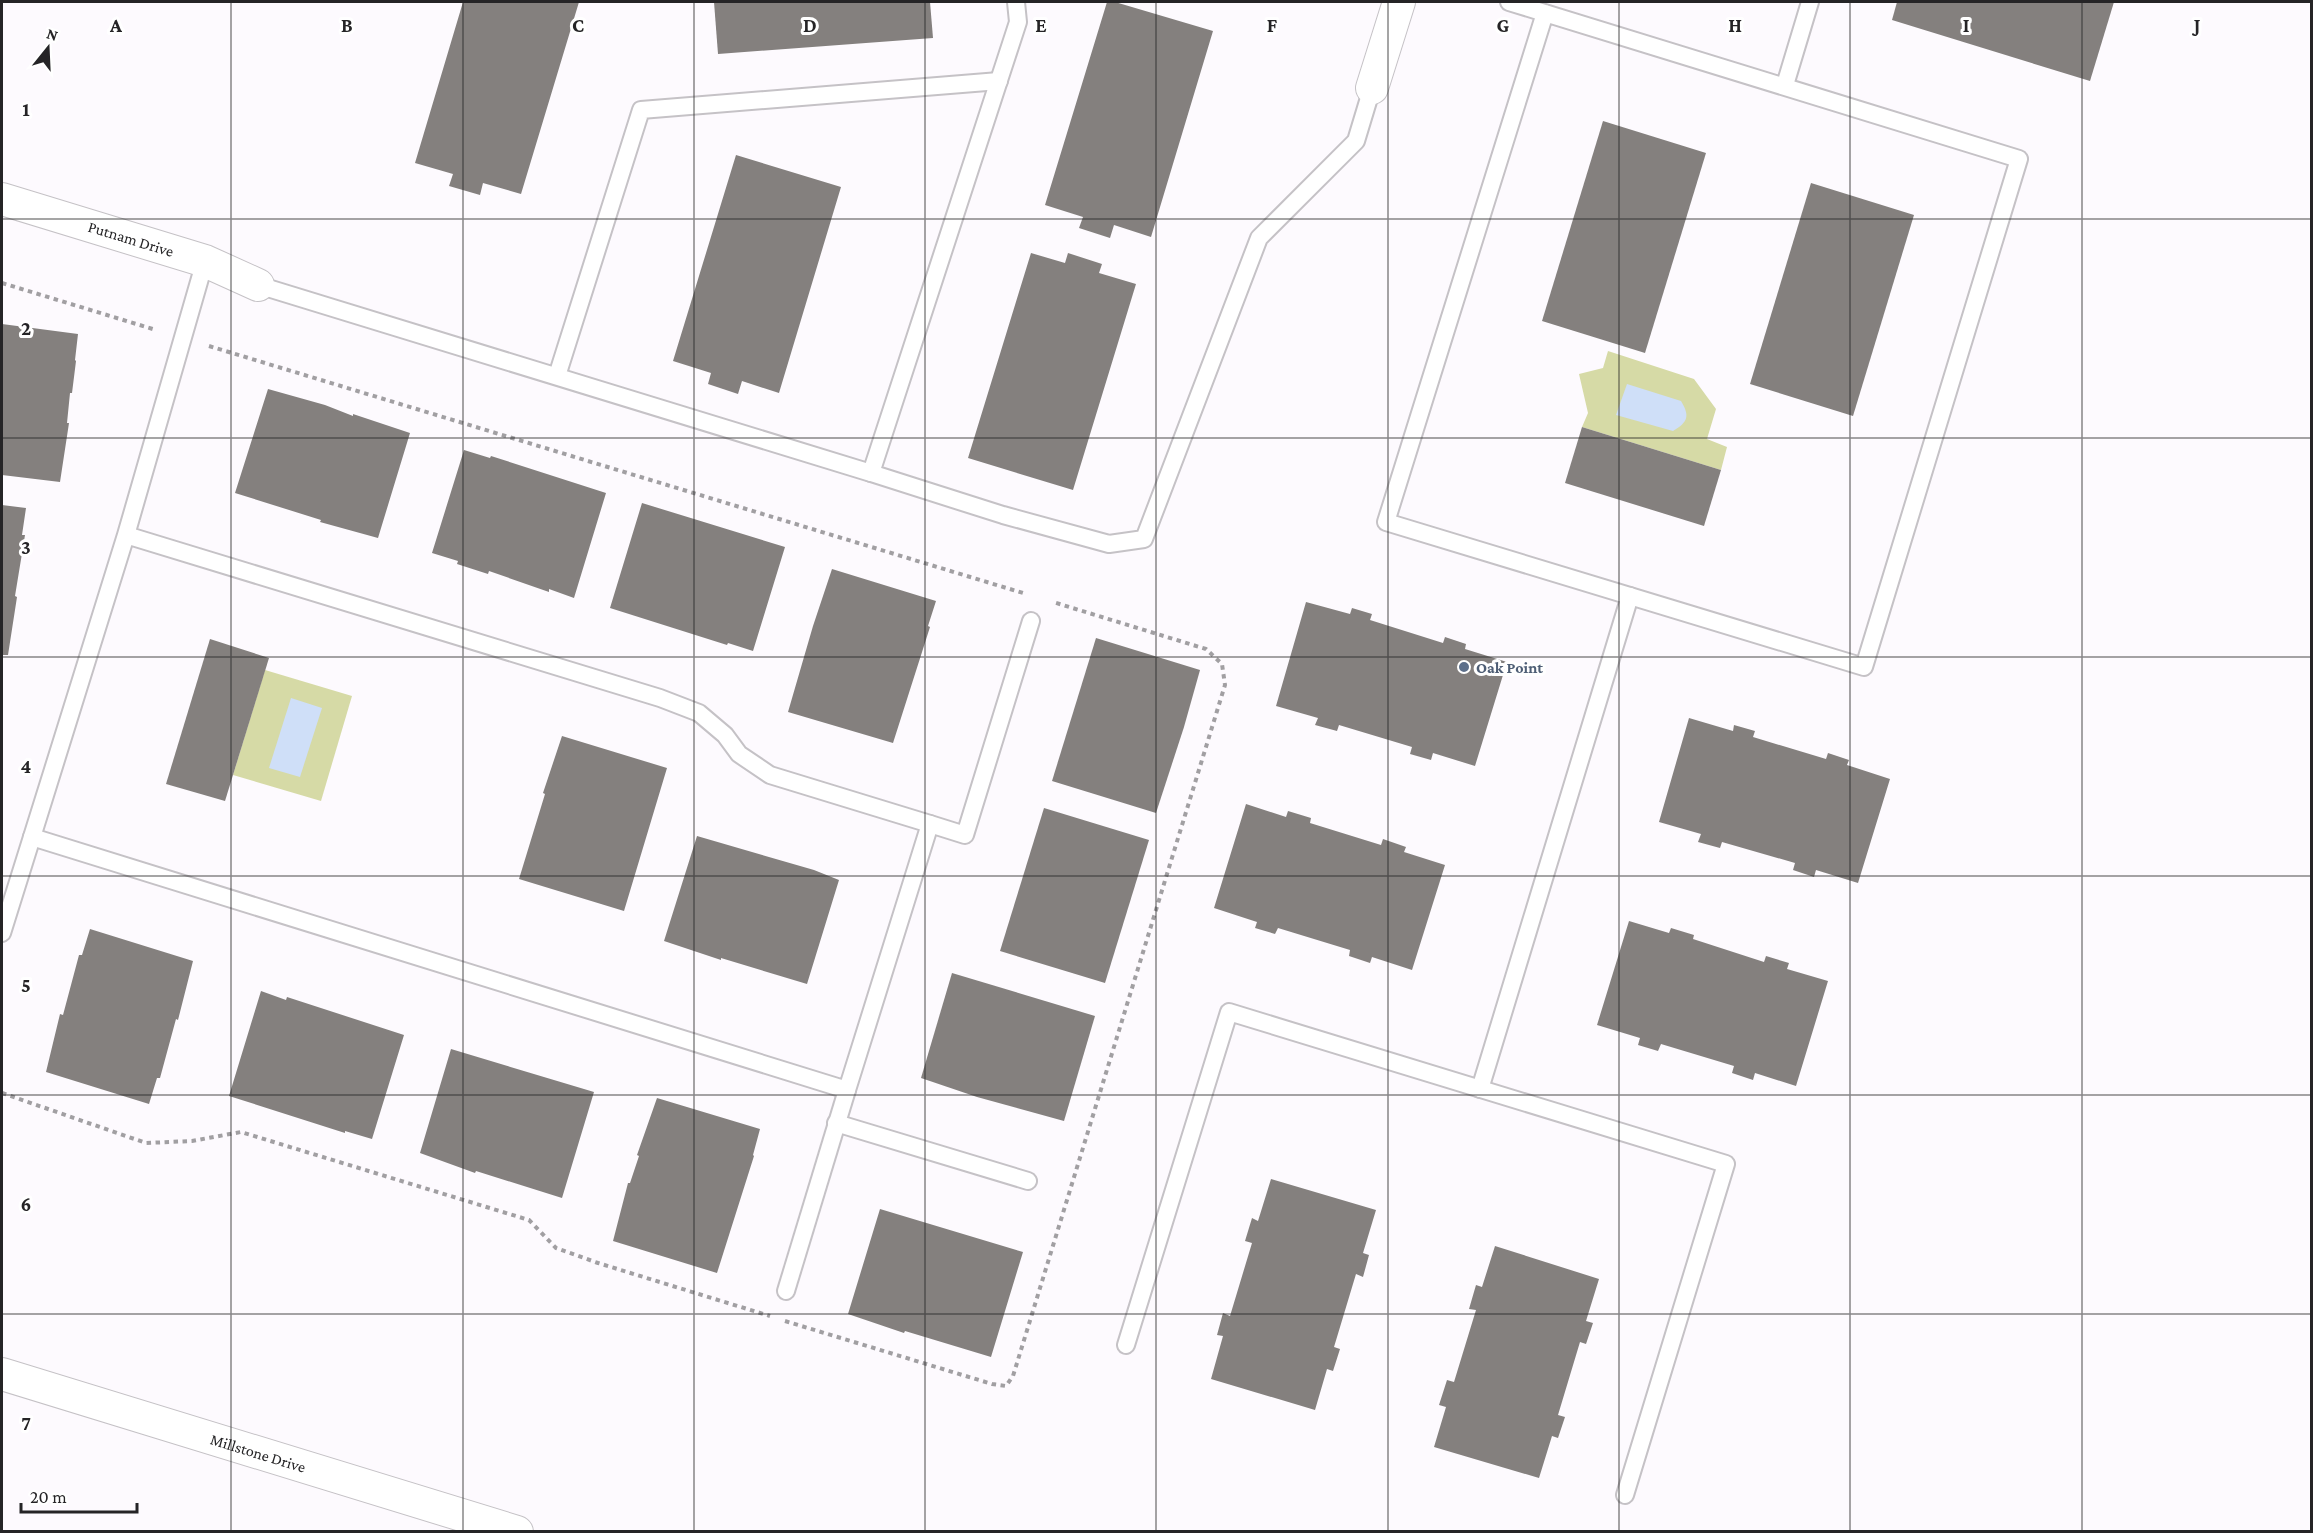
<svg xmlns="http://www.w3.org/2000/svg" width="2313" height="1533" font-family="'Crimson Pro',serif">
<rect width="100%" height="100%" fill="#fdfafe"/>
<g fill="#d6daa6">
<polygon points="1608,351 1694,379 1716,409 1707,439 1727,447 1721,470 1582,427 1588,413 1579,374 1603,368"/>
<polygon points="265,670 352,696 321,801 233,775"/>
</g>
<g fill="#cfdff8">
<path d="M1627,384L1681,401C1690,416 1688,422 1673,431L1616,415Z"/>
<polygon points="291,698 322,708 300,777 269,768"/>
</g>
<g fill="#84807e">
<polygon points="463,2 579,2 521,194 483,183 480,195 449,186 453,174 415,163"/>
<polygon points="714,2 930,2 933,38 718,54"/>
<polygon points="1107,2 1115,2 1213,31 1151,237 1114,225 1110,238 1079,228 1083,217 1045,205"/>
<polygon points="1897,2 2114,2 2090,81 1892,20"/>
<polygon points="1603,121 1706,153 1645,353 1542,321"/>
<polygon points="736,155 841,187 779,393 742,381 738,394 708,384 711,373 673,361"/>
<polygon points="1811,183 1914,215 1853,416 1750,384"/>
<polygon points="1031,253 1065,263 1068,253 1102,264 1099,273 1136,284 1073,490 968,458"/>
<polygon points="2,324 78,334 75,360 76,361 72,393 70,393 67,423 69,423 60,482 2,475"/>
<polygon points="268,389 325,405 353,416 353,414 410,433 378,538 320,522 321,520 235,493"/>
<polygon points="1582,427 1721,470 1704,526 1565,483"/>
<polygon points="464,450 490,458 491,456 606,493 574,598 549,589 549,592 489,571 488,574 457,564 458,561 432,553"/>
<polygon points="642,503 785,547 753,651 728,643 727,645 610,608"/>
<polygon points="2,505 26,508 22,535 25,535 15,596 17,597 8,655 2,655"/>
<polygon points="832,569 936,601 928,626 930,627 893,743 788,712 813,626"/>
<polygon points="1306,602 1350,614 1352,608 1372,614 1370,620 1443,643 1445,637 1466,644 1465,649 1507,662 1475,766 1433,753 1431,760 1410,754 1412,747 1339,725 1337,731 1315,725 1318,718 1276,706"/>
<polygon points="1096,638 1200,670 1184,727 1156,813 1052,781"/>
<polygon points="210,639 269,658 225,801 166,784"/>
<polygon points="1689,718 1733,731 1734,725 1755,731 1753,737 1826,759 1828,753 1849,760 1847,765 1890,779 1858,883 1816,870 1814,877 1793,870 1795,863 1722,842 1720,848 1698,842 1701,834 1659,822"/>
<polygon points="562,736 667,768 624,911 519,879 545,794 543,793"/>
<polygon points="1246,804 1286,817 1288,811 1311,818 1310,823 1381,845 1383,839 1406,847 1404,852 1445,865 1412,970 1372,957 1370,963 1349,956 1350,950 1278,928 1275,934 1255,928 1257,922 1214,908"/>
<polygon points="1044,808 1149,840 1105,983 1000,951"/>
<polygon points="697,836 814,870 839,880 807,984 721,958 721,960 664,941"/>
<polygon points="1629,921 1669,933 1671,928 1694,935 1693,939 1764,962 1766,956 1789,963 1787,969 1828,981 1796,1086 1755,1073 1753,1080 1732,1073 1734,1066 1661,1044 1658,1051 1638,1045 1640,1038 1597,1025"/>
<polygon points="90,929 193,961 178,1020 176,1019 160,1078 157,1078 149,1104 46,1072 60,1014 63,1015 79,955 82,955"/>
<polygon points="952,973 1095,1016 1064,1121 977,1097 921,1078"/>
<polygon points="261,991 286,1000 287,997 404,1035 372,1139 345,1131 345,1133 229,1096"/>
<polygon points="451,1049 594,1092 562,1198 476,1171 475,1173 420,1153"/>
<polygon points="657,1098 760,1129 753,1155 754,1156 717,1273 613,1241 628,1183 630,1183 639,1156 637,1155"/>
<polygon points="1271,1179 1376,1210 1363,1253 1369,1255 1363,1277 1356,1274 1334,1347 1340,1349 1333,1371 1327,1369 1315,1410 1211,1379 1223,1336 1217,1335 1223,1313 1230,1316 1252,1243 1245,1241 1252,1218 1258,1221"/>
<polygon points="880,1209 1023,1252 991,1357 905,1331 904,1333 848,1314"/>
<polygon points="1495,1246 1599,1279 1586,1321 1593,1323 1586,1344 1580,1342 1558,1415 1565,1417 1558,1438 1552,1436 1539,1478 1434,1447 1446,1407 1439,1405 1447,1380 1454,1382 1476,1310 1469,1309 1476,1285 1482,1287"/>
</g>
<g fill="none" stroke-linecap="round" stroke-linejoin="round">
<defs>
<g id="lane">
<polyline points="1016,2 1018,22 871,473 1003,515 1109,544 1144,539 1259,238 1356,141 1372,88"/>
<polyline points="1509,2 2019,159 1864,667 1386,522 1545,13"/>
<polyline points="1785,85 1810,2"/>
<polyline points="258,285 871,473"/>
<polyline points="557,376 641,110 999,81"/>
<polyline points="126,535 660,698 699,713 725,735 739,754 770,775 930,824 847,1090 32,837 126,535 205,261"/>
<polyline points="930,824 965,835 1031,621"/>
<polyline points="2,933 32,837"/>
<polyline points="1480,1089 1630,596"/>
<polyline points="836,1123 1028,1181"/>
<polyline points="786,1291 847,1090"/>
<polyline points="1126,1345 1229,1012 1726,1164 1625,1495"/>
</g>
<g id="street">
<polyline points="1372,88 1399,2"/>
<path id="s1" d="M2,199L205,261L258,285"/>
<path id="s2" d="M2,1374L517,1532"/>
</g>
</defs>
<use href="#lane" stroke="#c5c2c6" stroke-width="20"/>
<use href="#street" stroke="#c5c2c6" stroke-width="34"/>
<g stroke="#a19fa2" stroke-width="4" stroke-dasharray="4.5 4.5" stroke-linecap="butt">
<polyline points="2,283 156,330"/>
<polyline points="209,346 1023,593"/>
<polyline points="2,1093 146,1143 192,1141 241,1132 529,1220 556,1248 598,1263 770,1316"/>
<polyline points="785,1321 992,1384 1006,1386 1013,1376 1225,685 1222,664 1206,649 1053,602"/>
</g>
<use href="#lane" stroke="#fff" stroke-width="16"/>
<use href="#street" stroke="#fff" stroke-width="32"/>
</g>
<path fill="none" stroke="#252426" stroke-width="1.5" stroke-opacity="0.55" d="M231,2V1532M463,2V1532M694,2V1532M925,2V1532M1156,2V1532M1388,2V1532M1619,2V1532M1850,2V1532M2082,2V1532M2,219H2312M2,438H2312M2,657H2312M2,876H2312M2,1095H2312M2,1314H2312"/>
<circle fill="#5c6f8a" stroke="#fff" stroke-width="2" cx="1464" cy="667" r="6"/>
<g text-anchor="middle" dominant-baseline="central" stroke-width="6" stroke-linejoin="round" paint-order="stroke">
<g font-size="16" fill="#252426" stroke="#fff">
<text stroke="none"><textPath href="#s1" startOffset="135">Putnam Drive</textPath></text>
<text stroke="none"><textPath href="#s2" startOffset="268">Millstone Drive</textPath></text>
</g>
<g font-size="16" font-weight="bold" fill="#4e5e75" stroke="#fff" text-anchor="start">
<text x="1476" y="667">Oak Point</text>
</g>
</g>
<g font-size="20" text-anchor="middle" font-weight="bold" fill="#252426" stroke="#fff" stroke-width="6" stroke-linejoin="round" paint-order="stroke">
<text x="116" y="32">A</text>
<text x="347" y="32">B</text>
<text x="578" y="32">C</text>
<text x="810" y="32">D</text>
<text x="1041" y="32">E</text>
<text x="1272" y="32">F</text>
<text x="1503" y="32">G</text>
<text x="1735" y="32">H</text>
<text x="1966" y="32">I</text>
<text x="2197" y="32">J</text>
<text x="26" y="116">1</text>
<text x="26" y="335">2</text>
<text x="26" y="554">3</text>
<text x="26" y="773">4</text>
<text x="26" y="992">5</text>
<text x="26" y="1211">6</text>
<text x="26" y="1430">7</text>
</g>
<rect width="2313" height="1533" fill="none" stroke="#252426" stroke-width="6"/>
<g transform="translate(48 48) rotate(18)" stroke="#ffffff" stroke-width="4.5" paint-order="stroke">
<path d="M0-4.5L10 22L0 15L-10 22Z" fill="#252426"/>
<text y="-9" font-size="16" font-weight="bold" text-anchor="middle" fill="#252426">N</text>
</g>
<path d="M21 1503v9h116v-9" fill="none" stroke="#252426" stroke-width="3"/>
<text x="30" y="1503" font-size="18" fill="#252426" stroke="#ffffff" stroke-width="4.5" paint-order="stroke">20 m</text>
</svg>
